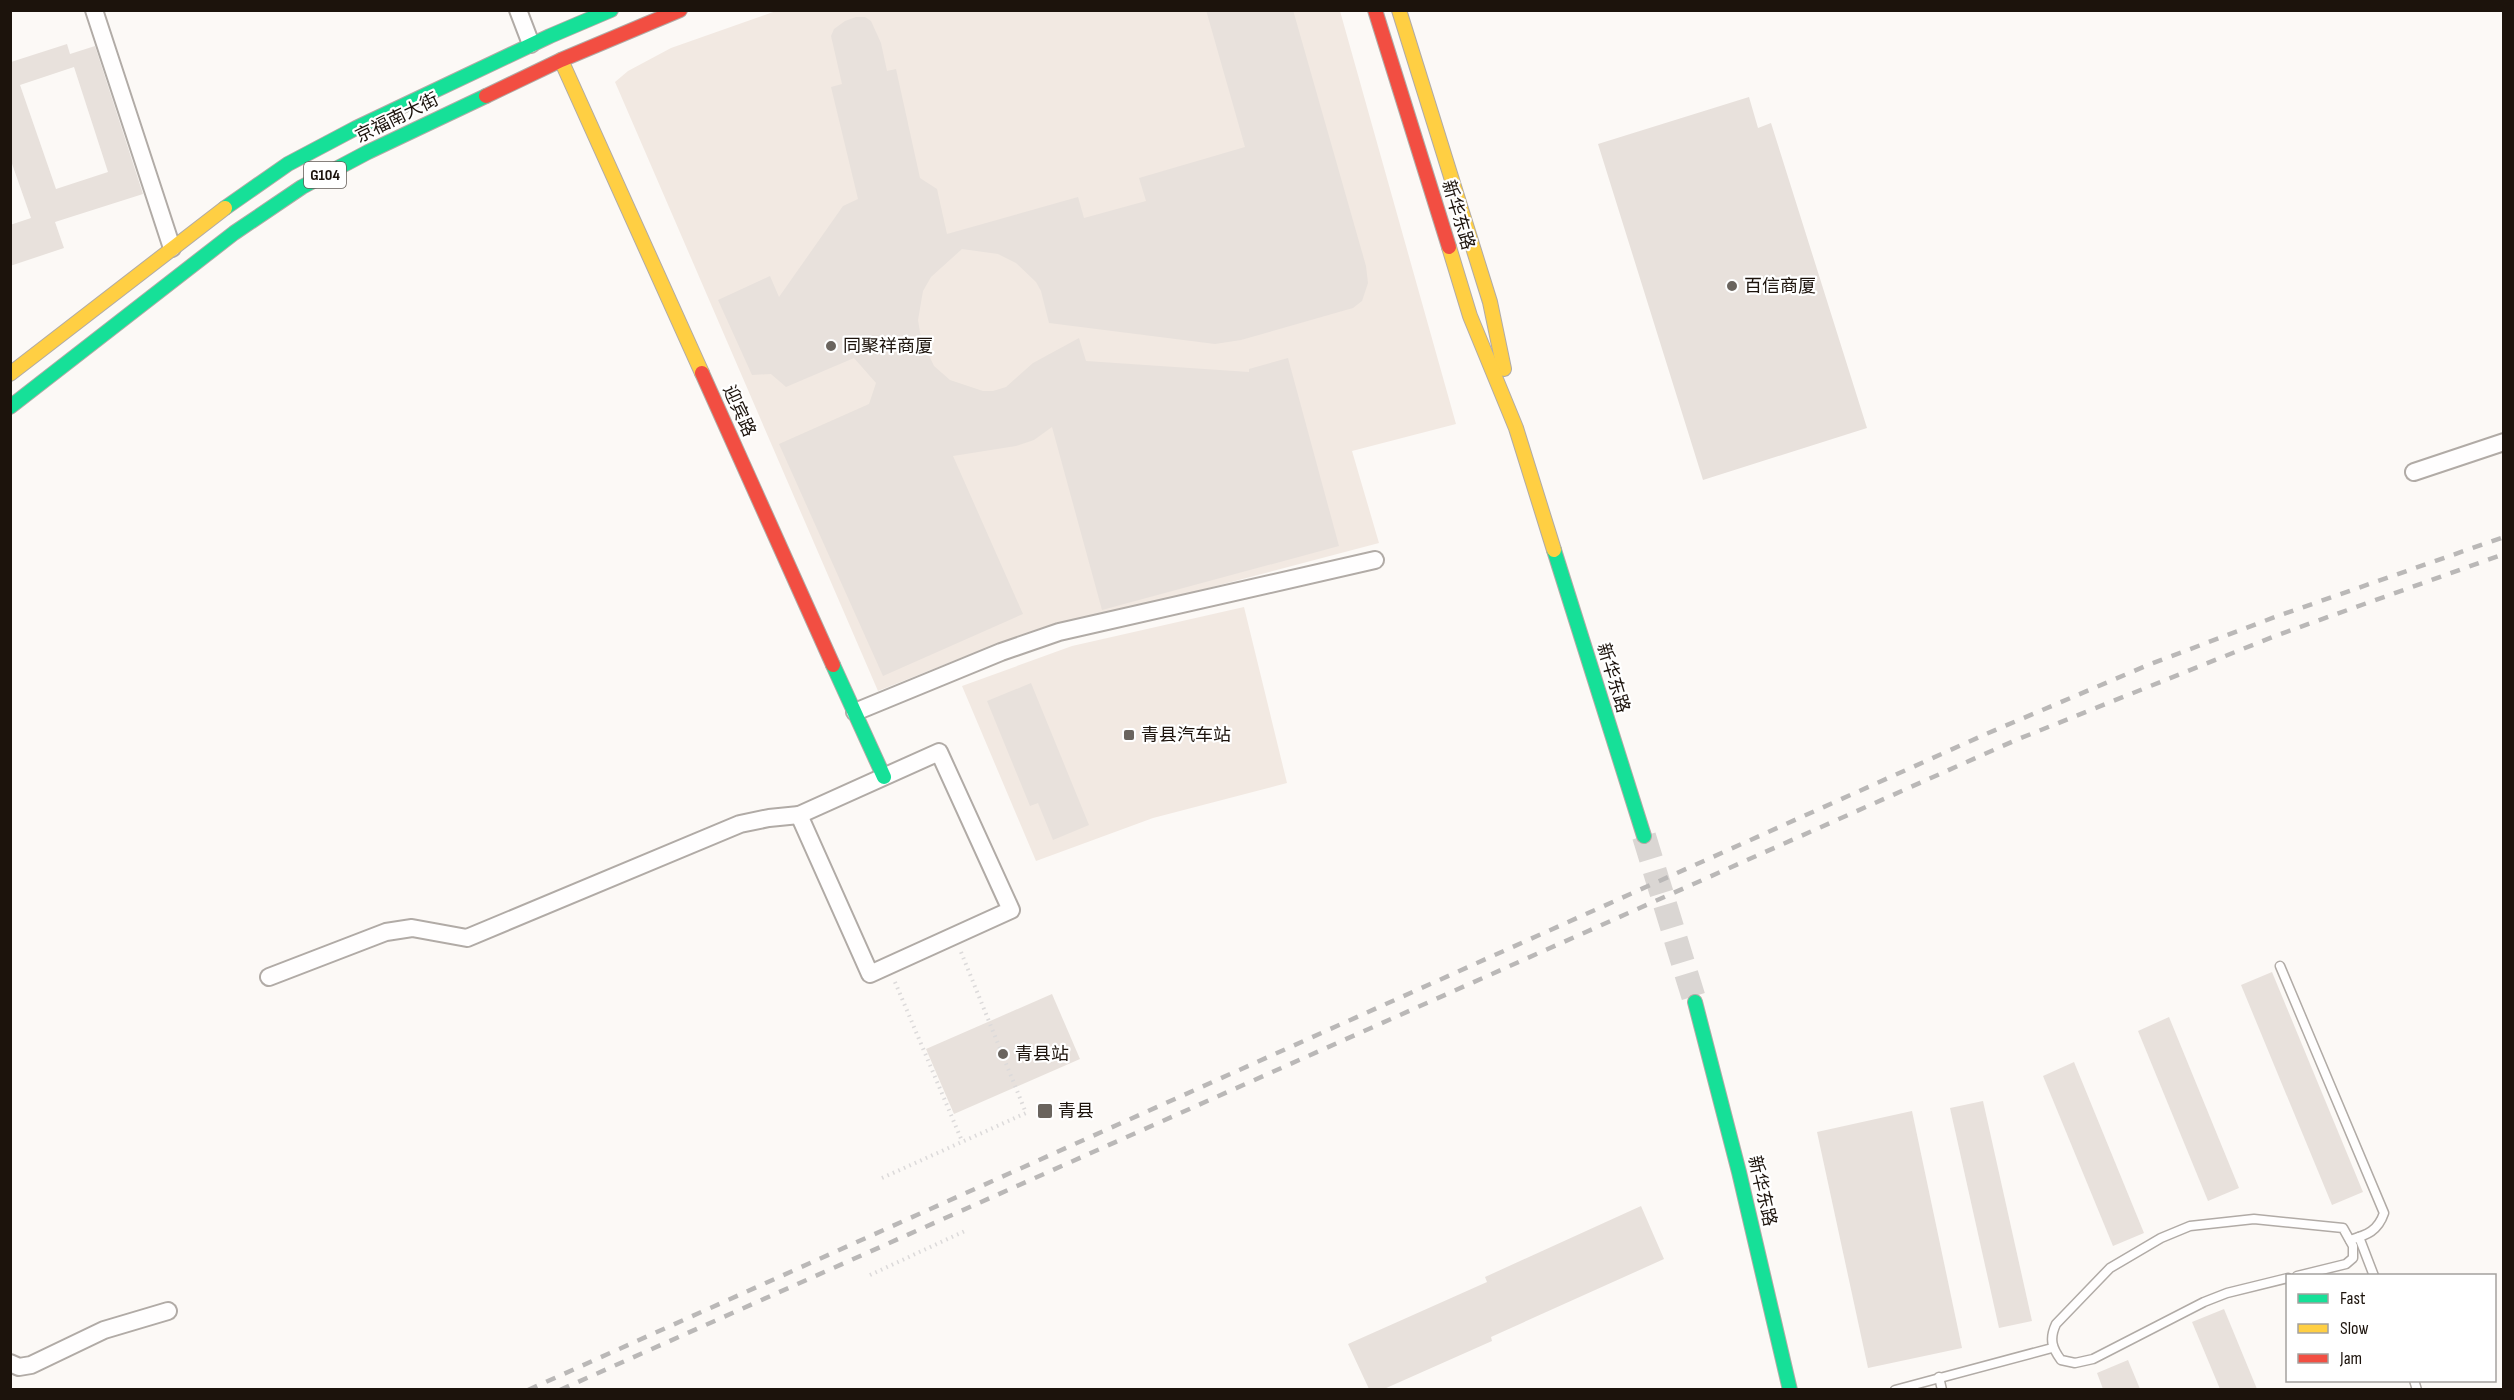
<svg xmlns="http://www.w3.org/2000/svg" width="2514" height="1400" font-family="'Sofia Sans Condensed','Noto Sans SC',sans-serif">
<rect width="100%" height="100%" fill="#fcf9f6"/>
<g fill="#f2e9e2">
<polygon points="776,11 1340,11 1456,424 1352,451 1379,543 1057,628 966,656 878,691 615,82 628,71 671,48"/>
<polygon points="1244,607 1287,783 1153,818 1036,861 962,686 1072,646"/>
</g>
<g fill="#e8e1dc" fill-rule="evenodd">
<polygon points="1206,10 1293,10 1366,266 1368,283 1362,301 1353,308 1241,340 1215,344 1049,323 1041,291 1036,282 1016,263 998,254 962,249 931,277 923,291 918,320 921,338 934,366 950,380 983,391 993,391 1006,387 1033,363 1079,338 1086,361 1249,372 1249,369 1288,358 1339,546 1102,610 1052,427 1034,440 1016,446 953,456 1023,614 883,676 779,444 869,404 876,383 854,358 786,387 771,374 752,375 718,300 770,276 779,297 843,206 858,199 831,87 842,84 831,36 834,29 845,21 856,17 865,17 871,21 881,43 887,71 896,69 920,178 937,189 947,234 1078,197 1084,218 1146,201 1139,178 1245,147"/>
<path d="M67,44L70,54L95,46L143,194L55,222L64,248L10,266V225L31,218L10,158L11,62ZM74,67L108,172L56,189L20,85Z"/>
<polygon points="1749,97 1758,128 1771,123 1867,428 1703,480 1598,144"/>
<polygon points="1031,683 1089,825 1053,840 1038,803 1030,806 987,701"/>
<polygon points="2272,972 2363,1192 2332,1205 2241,985"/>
<polygon points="1052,994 1080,1059 954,1114 926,1049"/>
<polygon points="2169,1017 2239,1188 2208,1201 2138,1031"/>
<polygon points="2074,1062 2144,1233 2113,1246 2043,1076"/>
<polygon points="1983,1101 2032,1321 1999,1328 1950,1108"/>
<polygon points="1912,1111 1962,1348 1868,1368 1817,1132"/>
<polygon points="1641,1206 1664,1259 1491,1337 1492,1341 1384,1389 1369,1389 1348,1344 1487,1282 1485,1277"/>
<polygon points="2224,1309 2257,1389 2220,1389 2192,1322"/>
<polygon points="2128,1360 2140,1389 2103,1389 2097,1373"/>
</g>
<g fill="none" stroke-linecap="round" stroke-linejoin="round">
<polyline stroke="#dad6d3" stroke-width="24" stroke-dasharray="24 12" stroke-linecap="butt" points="1644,836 1695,1002"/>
<defs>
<g id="lane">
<path d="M2280,966L2384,1213C2378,1231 2367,1235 2350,1240"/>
<polyline points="2359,1237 2374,1276"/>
<path d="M2288,1278L2227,1293L2204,1302L2093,1359L2075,1363L2061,1360C2052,1348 2049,1339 2056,1324L2110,1268L2161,1238L2190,1226L2254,1219L2343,1228L2353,1246V1258L2346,1264L2297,1276"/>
<polyline points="1939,1377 1942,1390"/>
<polyline points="2414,1380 2417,1390"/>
<polyline points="1895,1390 2052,1348"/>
</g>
<g id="street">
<polyline points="94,10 172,248"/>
<polyline points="518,10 531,44"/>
<polyline points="2414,472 2504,442"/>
<polyline points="855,712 1001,652 1059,632 1375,560"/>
<polygon points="939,752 1011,910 870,974 799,815"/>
<polyline points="269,977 386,932 412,928 467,938 740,824 769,818 799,815"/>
<polyline points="10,1363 19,1367 31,1365 104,1330 168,1311"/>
</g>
<g id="fast">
<polyline points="225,208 288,164 356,128 550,36 611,10"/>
<polyline points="10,407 234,233 302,187 368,152 486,96"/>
<polyline points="1554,550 1644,836"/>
<polyline points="833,665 884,777"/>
<polyline points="1695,1002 1739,1172 1790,1390"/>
</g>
<g id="slow">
<polyline points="1399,10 1490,302 1504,369"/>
<polyline points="561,60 702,373"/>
<polyline points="1449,247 1470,316 1516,428 1554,550"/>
<polyline points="10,374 225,208"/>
</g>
<g id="jam">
<polyline points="1375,10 1449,247"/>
<polyline points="486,96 561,60 680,10"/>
<polyline points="702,373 833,665"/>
</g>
</defs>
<use href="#lane" stroke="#b1aba6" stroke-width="11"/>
<use href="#street" stroke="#b1aba6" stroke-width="20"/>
<use href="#fast" stroke="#b1aba6" stroke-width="16"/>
<use href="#slow" stroke="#b1aba6" stroke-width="16"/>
<use href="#jam" stroke="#b1aba6" stroke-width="16"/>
<g stroke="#dcdada" stroke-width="4" stroke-dasharray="1.5 4.5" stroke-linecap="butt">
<polyline points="895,982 962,1141"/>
<polyline points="882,1178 1026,1113 961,952"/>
<polyline points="870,1275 967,1230"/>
</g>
<use href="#lane" stroke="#fffefe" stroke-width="8"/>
<use href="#street" stroke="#fffefe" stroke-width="16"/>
<use href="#fast" stroke="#16e098" stroke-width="14"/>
<use href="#slow" stroke="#ffcf43" stroke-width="14"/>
<use href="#jam" stroke="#f24e42" stroke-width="14"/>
<g stroke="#bab8b7" stroke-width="4.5" stroke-dasharray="10 10" stroke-linecap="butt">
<polyline points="528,1390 1986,734 2148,665 2275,617 2504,537"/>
<polyline points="560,1390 2016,740 2275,636 2504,554"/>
</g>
</g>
<g fill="#6a645e" stroke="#fff" stroke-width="2">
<circle cx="1732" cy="286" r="6"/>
<circle cx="831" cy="346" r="6"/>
<rect x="1123" y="729" width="12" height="12" rx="3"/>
<circle cx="1003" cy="1054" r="6"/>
<rect x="1037" y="1103" width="16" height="16" rx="3"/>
</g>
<g text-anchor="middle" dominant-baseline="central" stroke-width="4.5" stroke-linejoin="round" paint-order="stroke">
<rect fill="#fff" stroke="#605a55" stroke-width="1.5" x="304" y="162" width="42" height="26" rx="4.5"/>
<g font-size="16" font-weight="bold" fill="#1c130c">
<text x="325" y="175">G104</text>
</g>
<g font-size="18" fill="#1c130c" stroke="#fff">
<text transform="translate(397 118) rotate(-26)">京福南大街</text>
<text transform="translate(1458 215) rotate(73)">新华东路</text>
<text transform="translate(739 411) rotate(66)">迎宾路</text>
<text transform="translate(1613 678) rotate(73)">新华东路</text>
<text transform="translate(1762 1191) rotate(77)">新华东路</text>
</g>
<g font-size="18" fill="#1c130c" stroke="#fff" text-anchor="start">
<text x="1744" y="286">百信商厦</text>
<text x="843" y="346">同聚祥商厦</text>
<text x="1141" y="735">青县汽车站</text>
<text x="1015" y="1054">青县站</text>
<text x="1058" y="1111">青县</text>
</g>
</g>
<rect width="2514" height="1400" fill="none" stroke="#1c130c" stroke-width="24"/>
<rect x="2286" y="1274" width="210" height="108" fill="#ffffff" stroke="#a4a19e" stroke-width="1.5"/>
<rect x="2298" y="1294" width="30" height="9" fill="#16e098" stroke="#a4a19e" stroke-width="1.5"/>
<text x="2340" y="1304" font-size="18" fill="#1c130c">Fast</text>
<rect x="2298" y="1324" width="30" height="9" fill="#ffcf43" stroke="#a4a19e" stroke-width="1.5"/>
<text x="2340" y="1334" font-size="18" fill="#1c130c">Slow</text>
<rect x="2298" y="1354" width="30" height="9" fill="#f24e42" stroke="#a4a19e" stroke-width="1.5"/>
<text x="2340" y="1364" font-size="18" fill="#1c130c">Jam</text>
</svg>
